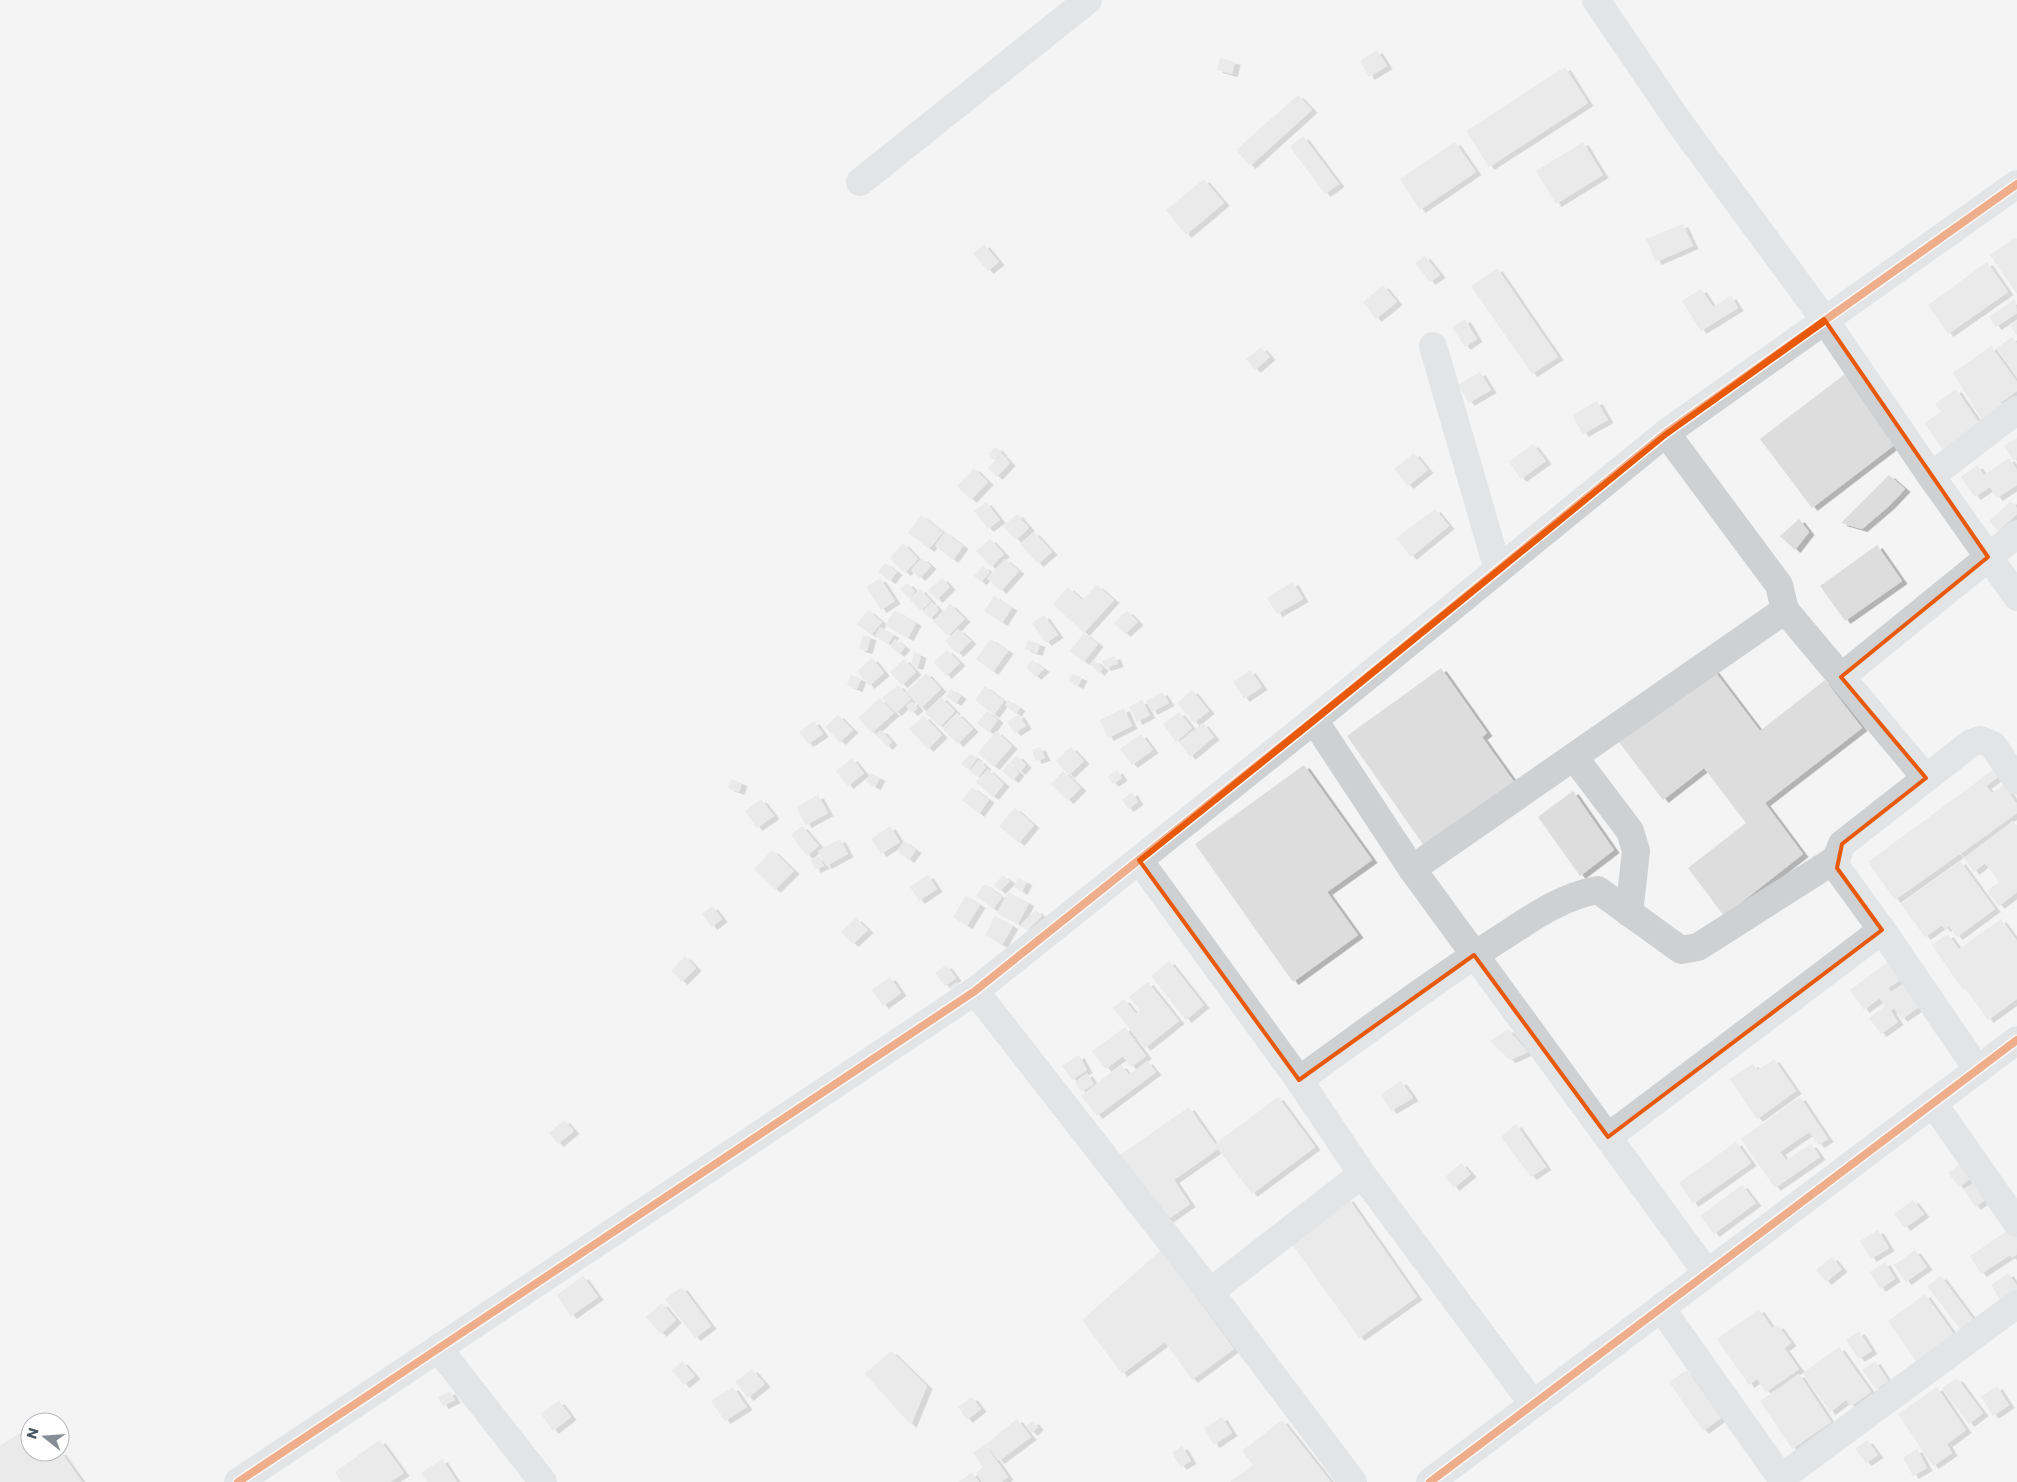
<svg xmlns="http://www.w3.org/2000/svg" width="2017" height="1482" font-family="Poppins,sans-serif">
<defs>
<filter id="shadow"><feDropShadow dx="5.5" dy="3" stdDeviation="0" flood-color="#0004"/></filter>
</defs>
<rect width="100%" height="100%" fill="#f4f4f4"/>
<g fill="#ddddde" filter="url(#shadow)">
<polygon points="1377,50 1387,66 1369,77 1360,61"/>
<polygon points="1220,58 1235,62 1232,74 1217,70"/>
<polygon points="1565,67 1588,103 1489,167 1466,131"/>
<polygon points="1298,95 1312,110 1250,166 1236,150"/>
<polygon points="1303,136 1339,184 1325,194 1290,147"/>
<polygon points="1455,142 1476,172 1420,210 1400,179"/>
<polygon points="1583,142 1603,175 1556,204 1536,171"/>
<polygon points="1204,179 1224,203 1186,235 1166,210"/>
<polygon points="1683,224 1693,246 1656,262 1646,239"/>
<polygon points="2015,237 2017,239 2017,294 1990,255"/>
<polygon points="984,244 999,262 988,271 973,254"/>
<polygon points="1425,256 1440,275 1430,282 1415,263"/>
<polygon points="1987,262 2008,292 1948,334 1928,305"/>
<polygon points="1497,268 1558,357 1532,374 1471,286"/>
<polygon points="1383,285 1397,302 1376,319 1363,302"/>
<polygon points="1701,289 1713,307 1731,296 1738,308 1701,331 1682,301"/>
<polygon points="2015,299 2017,313 1996,327 1989,317"/>
<polygon points="1465,319 1477,339 1465,347 1452,327"/>
<polygon points="2017,321 2017,335 2010,326"/>
<polygon points="2012,337 2017,344 2017,378 1997,348"/>
<polygon points="1991,346 2017,382 2017,391 2001,402 2004,405 1982,420 1953,373"/>
<polygon points="1261,347 1270,357 1255,370 1246,359"/>
<polygon points="1480,372 1491,390 1469,403 1458,385"/>
<polygon points="1845,374 1897,443 1812,508 1760,439"/>
<polygon points="1956,389 1982,427 1945,453 1924,423 1941,412 1935,404"/>
<polygon points="1597,401 1608,420 1583,434 1572,415"/>
<polygon points="2017,438 2017,458 2013,460 2004,446"/>
<polygon points="1533,444 1546,461 1521,479 1509,462"/>
<polygon points="996,447 1002,453 994,460 988,454"/>
<polygon points="1414,453 1428,470 1408,486 1394,469"/>
<polygon points="1002,454 1010,463 997,477 988,468"/>
<polygon points="2009,458 2017,470 2017,485 1997,498 1990,487 1975,497 1961,477 1977,465 1984,475"/>
<polygon points="974,468 988,482 971,500 957,486"/>
<polygon points="1889,475 1905,489 1889,506 1862,529 1841,523"/>
<polygon points="2011,501 2017,508 2017,514 1998,531 1989,521"/>
<polygon points="986,502 1000,520 988,529 974,511"/>
<polygon points="1435,509 1449,526 1411,557 1396,538"/>
<polygon points="1017,514 1029,528 1016,540 1003,526"/>
<polygon points="921,515 943,532 929,549 908,533"/>
<polygon points="1799,519 1809,532 1795,550 1780,536"/>
<polygon points="945,532 963,546 953,560 935,546"/>
<polygon points="1034,532 1052,552 1038,564 1020,544"/>
<polygon points="990,539 1004,554 991,567 976,551"/>
<polygon points="903,543 918,559 905,573 890,558"/>
<polygon points="1877,545 1902,581 1845,621 1820,586"/>
<polygon points="922,558 931,566 920,578 911,570"/>
<polygon points="1005,559 1019,571 1001,591 987,578"/>
<polygon points="885,563 897,572 890,581 878,572"/>
<polygon points="983,566 990,572 981,582 974,576"/>
<polygon points="880,578 895,601 881,610 866,587"/>
<polygon points="942,578 950,587 937,600 928,590"/>
<polygon points="1293,582 1303,599 1277,614 1267,598"/>
<polygon points="907,583 915,591 909,598 900,589"/>
<polygon points="1097,585 1114,600 1084,633 1053,604 1068,587 1082,600"/>
<polygon points="920,589 931,601 921,611 909,599"/>
<polygon points="994,596 1012,608 1002,623 984,611"/>
<polygon points="932,602 939,610 930,619 923,611"/>
<polygon points="950,604 965,619 948,636 933,621"/>
<polygon points="868,610 882,622 871,635 857,624"/>
<polygon points="895,610 916,623 908,638 885,625"/>
<polygon points="1127,611 1138,622 1125,634 1114,623"/>
<polygon points="1044,615 1058,635 1046,643 1032,623"/>
<polygon points="880,627 894,635 888,644 875,636"/>
<polygon points="958,629 971,641 958,654 945,641"/>
<polygon points="1084,633 1098,644 1084,662 1070,651"/>
<polygon points="863,635 871,637 867,651 859,649"/>
<polygon points="895,639 905,647 899,654 890,646"/>
<polygon points="991,639 1008,651 993,672 976,659"/>
<polygon points="1028,640 1040,644 1037,653 1025,649"/>
<polygon points="947,650 960,663 946,676 934,662"/>
<polygon points="914,652 921,655 918,667 911,665"/>
<polygon points="1115,656 1118,664 1105,668 1102,661"/>
<polygon points="872,658 884,673 869,686 857,671"/>
<polygon points="904,659 916,672 902,685 890,672"/>
<polygon points="1032,660 1044,669 1036,677 1026,668"/>
<polygon points="1094,660 1103,668 1099,673 1090,664"/>
<polygon points="1441,668 1487,733 1482,737 1517,786 1427,850 1347,736"/>
<polygon points="1713,669 1760,731 1825,680 1862,728 1765,803 1803,854 1724,916 1688,868 1746,823 1704,768 1663,800 1619,742"/>
<polygon points="1250,670 1262,687 1244,699 1233,682"/>
<polygon points="926,673 941,689 921,708 906,692"/>
<polygon points="1072,674 1082,678 1078,686 1068,681"/>
<polygon points="851,675 861,679 857,689 847,685"/>
<polygon points="898,685 911,699 896,713 882,698"/>
<polygon points="985,686 1004,701 994,715 975,700"/>
<polygon points="951,689 961,696 956,703 946,697"/>
<polygon points="1192,690 1209,711 1194,723 1177,703"/>
<polygon points="1162,692 1169,703 1152,712 1146,701"/>
<polygon points="941,697 955,711 940,727 925,713"/>
<polygon points="880,698 894,713 872,733 858,718"/>
<polygon points="1008,700 1020,708 1016,714 1005,705"/>
<polygon points="1142,700 1150,715 1137,722 1129,707"/>
<polygon points="912,701 918,708 912,713 906,706"/>
<polygon points="1124,708 1132,726 1108,738 1100,720"/>
<polygon points="987,711 998,720 989,732 977,723"/>
<polygon points="1179,712 1192,728 1176,742 1163,724"/>
<polygon points="957,713 973,729 958,744 942,728"/>
<polygon points="1019,714 1026,726 1015,733 1007,722"/>
<polygon points="838,715 853,730 840,742 825,727"/>
<polygon points="924,716 942,735 928,749 909,729"/>
<polygon points="814,721 823,734 808,744 799,732"/>
<polygon points="1203,723 1214,737 1190,757 1179,742"/>
<polygon points="881,730 892,742 887,747 876,734"/>
<polygon points="996,731 1012,746 994,767 978,753"/>
<polygon points="1141,734 1153,750 1132,765 1120,749"/>
<polygon points="1040,747 1045,758 1036,761 1032,750"/>
<polygon points="1071,747 1084,761 1069,775 1056,761"/>
<polygon points="970,754 977,758 969,770 961,764"/>
<polygon points="1017,755 1026,765 1020,772 1010,763"/>
<polygon points="852,758 864,773 848,786 836,771"/>
<polygon points="979,760 986,767 978,777 970,771"/>
<polygon points="1009,763 1019,773 1013,780 1002,771"/>
<polygon points="1304,765 1372,860 1327,892 1358,935 1293,982 1195,844"/>
<polygon points="988,769 1004,784 993,797 976,782"/>
<polygon points="1117,770 1122,778 1113,784 1108,777"/>
<polygon points="1993,770 1998,777 1986,786 1992,793 2004,785 2017,804 2017,813 1959,855 1937,825 1958,855 1895,900 1868,862"/>
<polygon points="1063,771 1081,788 1068,801 1051,784"/>
<polygon points="870,773 880,778 875,787 866,782"/>
<polygon points="731,779 742,783 739,792 728,788"/>
<polygon points="972,787 989,800 979,814 962,800"/>
<polygon points="1573,791 1614,850 1580,876 1538,817"/>
<polygon points="1132,792 1138,802 1128,809 1122,800"/>
<polygon points="818,795 828,813 806,825 796,807"/>
<polygon points="761,799 774,816 757,828 745,811"/>
<polygon points="1015,808 1034,825 1019,843 999,826"/>
<polygon points="2013,821 2017,827 2017,892 1999,906 1987,891 1999,882 1985,863 1974,872 1964,858"/>
<polygon points="802,826 819,846 807,856 791,835"/>
<polygon points="890,826 900,842 881,854 871,839"/>
<polygon points="840,839 848,854 826,866 818,851"/>
<polygon points="904,841 916,850 909,860 897,851"/>
<polygon points="772,850 794,871 775,890 754,869"/>
<polygon points="819,856 824,866 815,870 811,860"/>
<polygon points="1960,861 1995,909 1957,937 1949,926 1945,929 1942,925 1925,937 1901,904"/>
<polygon points="928,875 937,889 919,901 910,887"/>
<polygon points="1003,875 1010,881 1000,891 994,885"/>
<polygon points="1018,878 1027,882 1022,892 1014,887"/>
<polygon points="985,884 1002,897 993,909 976,896"/>
<polygon points="1008,892 1029,903 1018,924 997,913"/>
<polygon points="966,896 980,905 967,926 953,917"/>
<polygon points="712,906 722,919 712,927 702,914"/>
<polygon points="1036,910 1042,916 1027,931 1021,924"/>
<polygon points="995,916 1013,926 1002,945 985,935"/>
<polygon points="856,918 868,930 853,944 841,932"/>
<polygon points="2001,919 2017,941 2017,999 1988,1020 1966,989 1963,990 1932,945 1948,934 1959,949"/>
<polygon points="685,956 696,968 682,982 671,971"/>
<polygon points="1169,961 1204,1005 1186,1020 1151,976"/>
<polygon points="1888,962 1900,980 1888,988 1891,992 1903,984 1919,1007 1902,1019 1894,1008 1891,1011 1898,1022 1881,1034 1869,1018 1885,1006 1880,998 1864,1010 1850,990"/>
<polygon points="946,965 956,978 945,986 935,973"/>
<polygon points="890,977 901,993 883,1006 872,990"/>
<polygon points="957,982 962,990 955,994 950,987"/>
<polygon points="1148,982 1179,1021 1145,1048 1113,1008 1124,999 1136,1014 1140,1010 1129,997"/>
<polygon points="1125,1027 1146,1056 1131,1067 1123,1056 1106,1069 1092,1051"/>
<polygon points="1508,1029 1528,1052 1510,1060 1490,1041"/>
<polygon points="1079,1055 1087,1070 1072,1080 1062,1066"/>
<polygon points="1774,1059 1796,1091 1757,1119 1730,1079 1753,1064 1758,1070"/>
<polygon points="1147,1061 1156,1072 1097,1116 1081,1096 1121,1065 1129,1075"/>
<polygon points="1087,1073 1094,1084 1081,1092 1075,1082"/>
<polygon points="1401,1081 1413,1098 1391,1111 1381,1094"/>
<polygon points="1278,1097 1315,1147 1252,1194 1218,1149 1174,1180 1190,1204 1163,1223 1117,1157 1189,1107 1215,1144"/>
<polygon points="1800,1097 1828,1139 1819,1145 1809,1132 1780,1152 1786,1160 1811,1144 1820,1157 1775,1188 1741,1139"/>
<polygon points="564,1120 574,1131 558,1144 549,1133"/>
<polygon points="1516,1124 1546,1167 1531,1177 1501,1137"/>
<polygon points="1736,1142 1751,1163 1693,1204 1679,1183"/>
<polygon points="1963,1162 1974,1176 1959,1187 1948,1173"/>
<polygon points="1461,1163 1471,1174 1454,1188 1445,1177"/>
<polygon points="1977,1181 1988,1198 1975,1207 1964,1189"/>
<polygon points="1742,1185 1756,1203 1714,1234 1700,1216"/>
<polygon points="1348,1198 1417,1297 1359,1338 1289,1240"/>
<polygon points="1913,1200 1924,1214 1905,1228 1894,1214"/>
<polygon points="2011,1228 2017,1238 2017,1254 2012,1258 2010,1255 1981,1274 1970,1256"/>
<polygon points="1878,1230 1889,1248 1871,1259 1860,1241"/>
<polygon points="1161,1250 1234,1349 1192,1380 1165,1342 1122,1374 1082,1320"/>
<polygon points="1915,1250 1927,1267 1906,1282 1894,1265"/>
<polygon points="1832,1257 1842,1269 1826,1282 1816,1270"/>
<polygon points="1885,1262 1895,1279 1880,1289 1870,1272"/>
<polygon points="2008,1273 2017,1286 2017,1295 2003,1304 1991,1285"/>
<polygon points="583,1276 598,1297 571,1316 557,1295"/>
<polygon points="1941,1276 1973,1319 1960,1329 1927,1286"/>
<polygon points="682,1287 711,1326 695,1338 665,1299"/>
<polygon points="1925,1294 1960,1343 1922,1370 1888,1321"/>
<polygon points="662,1303 676,1320 661,1334 646,1317"/>
<polygon points="1759,1309 1772,1328 1778,1325 1791,1343 1784,1348 1799,1369 1766,1392 1757,1379 1749,1385 1717,1339"/>
<polygon points="1859,1331 1872,1351 1859,1359 1846,1340"/>
<polygon points="1839,1347 1871,1392 1851,1406 1846,1400 1830,1412 1803,1373"/>
<polygon points="891,1351 927,1386 911,1425 865,1374"/>
<polygon points="682,1361 695,1376 684,1385 672,1371"/>
<polygon points="1875,1361 1888,1381 1876,1389 1862,1370"/>
<polygon points="752,1369 765,1384 748,1398 735,1382"/>
<polygon points="1687,1370 1721,1418 1703,1431 1669,1382"/>
<polygon points="1799,1374 1831,1422 1792,1449 1760,1401"/>
<polygon points="1957,1378 1983,1413 1969,1424 1942,1388"/>
<polygon points="1997,1386 2009,1405 1993,1416 1981,1396"/>
<polygon points="733,1387 747,1407 725,1421 711,1401"/>
<polygon points="1937,1387 1966,1430 1947,1444 1952,1453 1933,1466 1898,1414"/>
<polygon points="450,1391 455,1400 443,1406 438,1397"/>
<polygon points="972,1397 981,1409 967,1420 958,1407"/>
<polygon points="559,1401 571,1417 553,1431 541,1414"/>
<polygon points="1222,1417 1232,1433 1214,1445 1204,1428"/>
<polygon points="1017,1419 1031,1437 999,1461 986,1444"/>
<polygon points="1282,1420 1331,1482 1230,1482 1253,1465 1242,1451"/>
<polygon points="1033,1421 1038,1427 1032,1433 1026,1426"/>
<polygon points="30,1426 30,1452 61,1452 82,1482 0,1482 0,1446"/>
<polygon points="380,1440 404,1473 390,1482 341,1482 335,1472"/>
<polygon points="1867,1440 1878,1455 1866,1463 1855,1449"/>
<polygon points="985,1444 1008,1477 1001,1482 982,1482 976,1473 983,1467 973,1453"/>
<polygon points="1182,1446 1191,1461 1181,1467 1172,1453"/>
<polygon points="1917,1449 1927,1468 1913,1476 1903,1458"/>
<polygon points="442,1459 457,1482 427,1482 421,1473"/>
<polygon points="972,1472 979,1482 959,1482"/>
</g>
<g fill="none" stroke-linecap="round" stroke-linejoin="round">
<g stroke="#ced0d2" stroke-width="28">
<polyline points="1596,0 1679,122 1824,319 1931,476 2017,597"/>
<polyline points="860,182 1088,0"/>
<polyline points="1433,346 1498,570"/>
<polyline points="1931,476 2017,410"/>
<polyline points="1785,610 1926,778"/>
<polyline points="1841,677 2017,534"/>
<polyline points="1314,720 1412,869 1707,1273"/>
<polyline points="1574,757 1630,831 1636,851 1629,913"/>
<polyline points="1139,860 1299,1080 1362,1174 1533,1404"/>
<polyline points="1412,869 1785,610 1779,585 1666,433"/>
<polyline points="975,991 1210,1292"/>
<polyline points="1978,1070 1882,930 1837,868 1836,859 1842,844 1971,743 1980,740 1993,745 2017,781"/>
<path d="M1299,1080C1366,1032 1433,981 1504,936C1533,917 1563,896 1598,890L1681,950L1698,947L1836,859"/>
<polyline points="1933,1103 2017,1223"/>
<polyline points="1608,1137 1882,930"/>
<polyline points="1661,1308 1784,1482"/>
<polyline points="438,1348 543,1482"/>
<polyline points="1781,1478 2017,1304"/>
<polyline points="238,1482 975,991 1314,720 1666,433 2017,184"/>
<polyline points="1353,1482 1210,1292 1362,1174"/>
<polyline points="1430,1482 2017,1040"/>
</g>
<defs>
<g id="cycleway">
<polyline points="238,1482 975,991 1314,720 1666,433 2017,184"/>
<polyline points="1430,1482 2017,1040"/>
</g>
</defs>
<use href="#cycleway" stroke="#fff" stroke-width="11"/>
<use href="#cycleway" stroke="#e8590c" stroke-width="8"/>
</g>
<path d="M0 0H2017V1482H0ZM1824,319L1988,557L1841,677L1926,778L1842,844L1837,868L1882,930L1608,1137L1474,955L1299,1080L1139,860L1666,433Z" fill="#f4f4f4" fill-opacity=".55" fill-rule="evenodd"/>
<path fill="none" stroke="#e8590c" stroke-width="4" stroke-linejoin="round" d="M1824,319L1988,557L1841,677L1926,778L1842,844L1837,868L1882,930L1608,1137L1474,955L1299,1080L1139,860L1666,433Z"/>
<g transform="translate(45 1437) rotate(287)"><circle r="24" fill="#ffffff" stroke="#b7bbc0"/>
<path d="M0-4L9 19L0 12L-9 19Z" fill="#868d94"/>
<text y="-8" font-size="14" font-weight="bold" text-anchor="middle" fill="#4a5661">N</text>
</g>
</svg>
